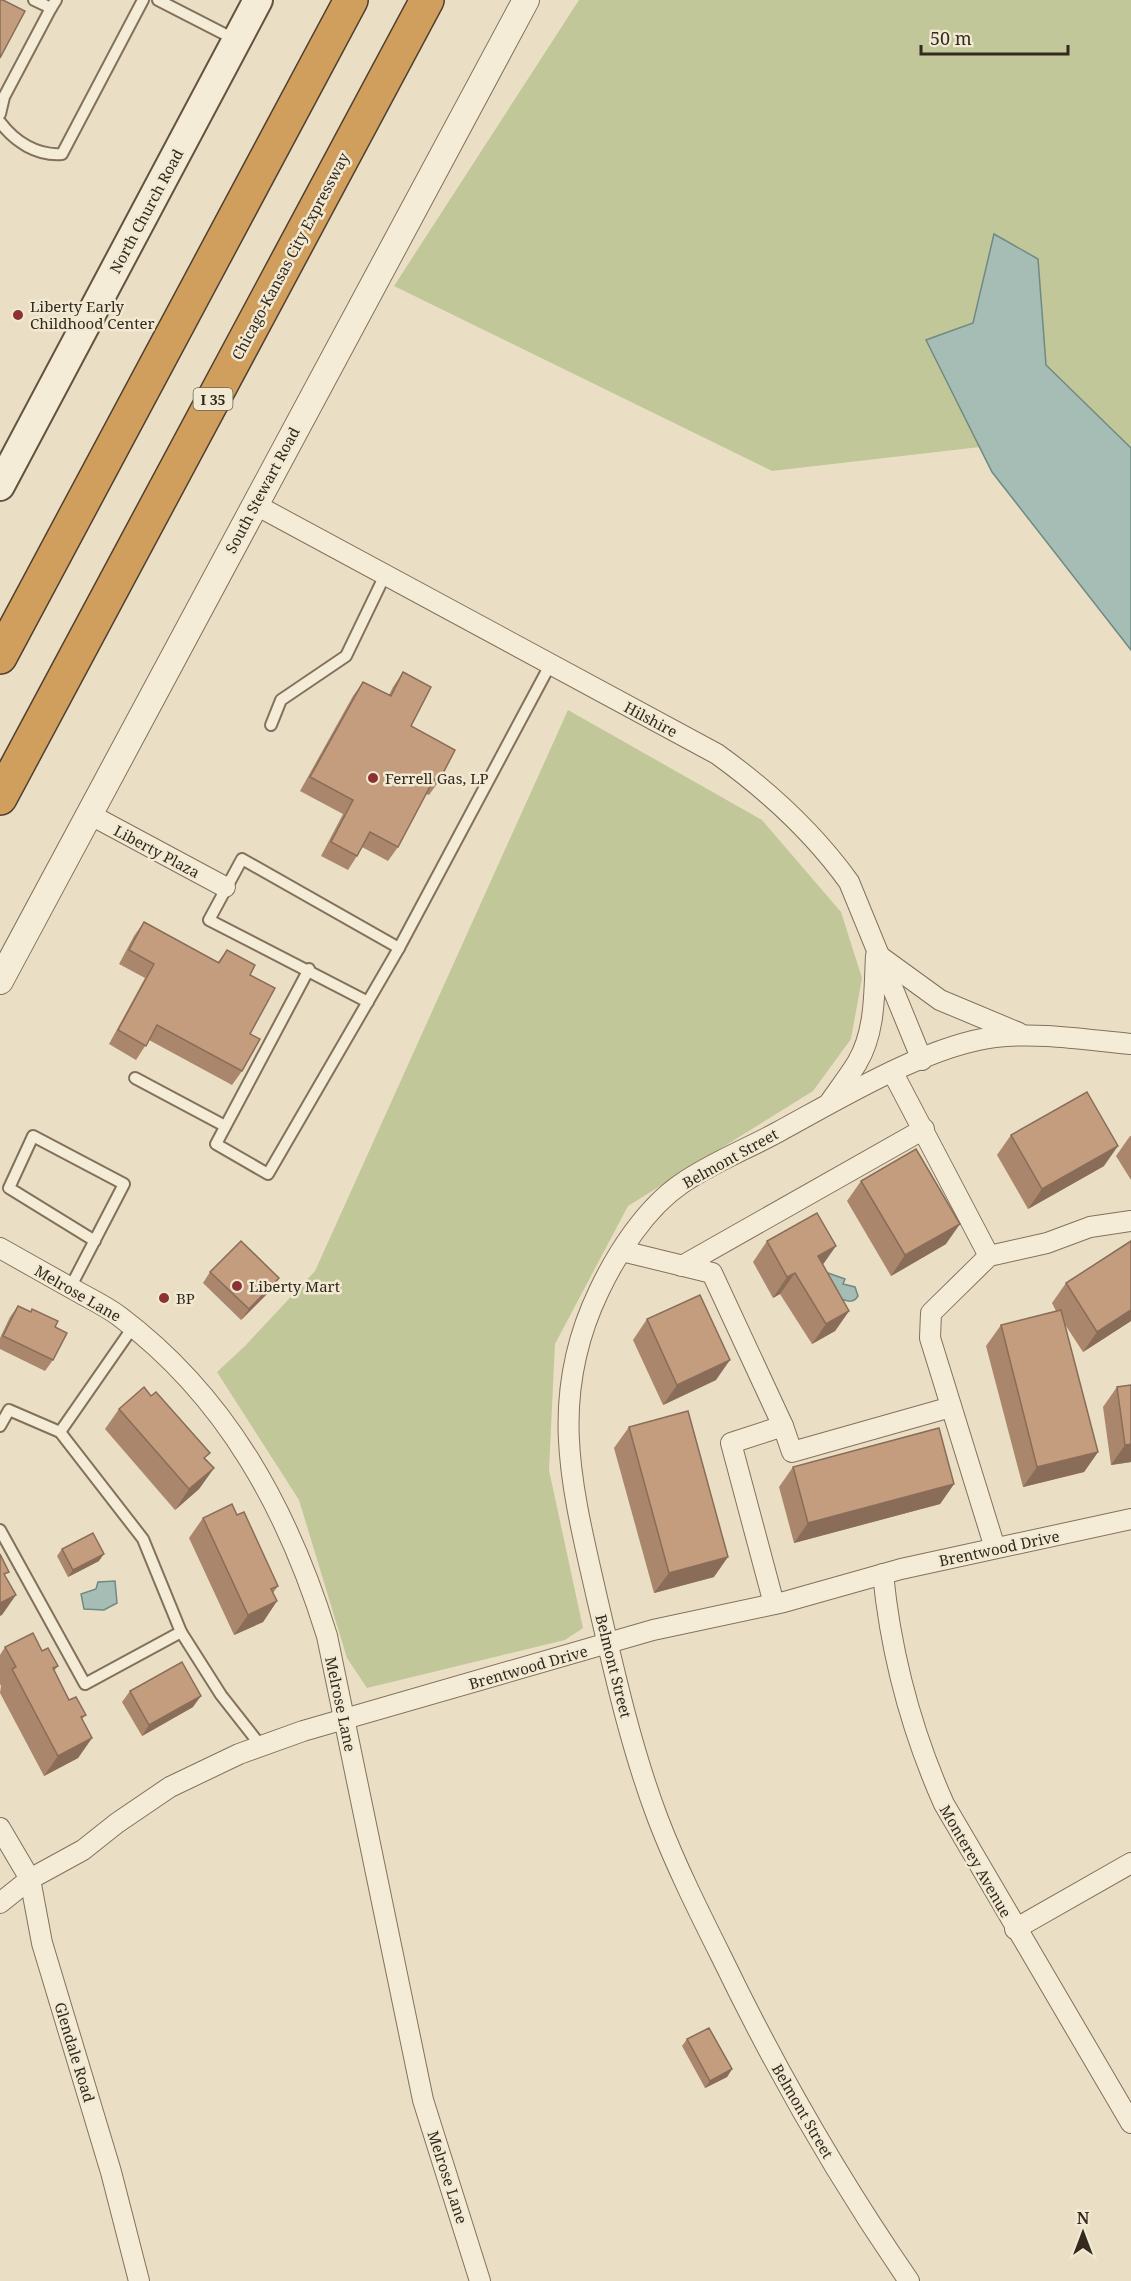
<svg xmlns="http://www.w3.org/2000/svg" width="1131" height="2281" font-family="'Noto Serif',serif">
<rect width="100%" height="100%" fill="#eadfc4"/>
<g fill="#c1c799">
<polygon points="579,0 1131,0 1131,448 1046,365 1038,259 995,235 973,323 926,340 980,447 772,471 394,286"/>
<polygon points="568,710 762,820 841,912 862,978 851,1039 813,1091 628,1206 555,1344 549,1470 583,1628 565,1640 367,1688 347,1658 299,1500 217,1372 245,1346 315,1271"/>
</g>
<g fill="#a6bdb6" stroke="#6e8a83" stroke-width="1.5">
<polygon points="994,234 1038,259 1046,365 1131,448 1131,650 992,472 926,340 973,323"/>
<path d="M828,1273L845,1279L843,1284L855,1287L858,1296C853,1304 847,1301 838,1298L826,1276Z"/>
<polygon points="115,1581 117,1603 104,1610 84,1609 81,1594 96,1589 98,1582"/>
</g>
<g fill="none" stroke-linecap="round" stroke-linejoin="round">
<defs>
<g id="service">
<polyline points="34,0 51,8 56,0"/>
<polyline points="158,0 236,40"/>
<polyline points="0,114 4,97 51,8"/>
<path d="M0,122C15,142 37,156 62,154L143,0"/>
<polyline points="271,725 281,700 346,656 385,575"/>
<polyline points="309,969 216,1144 268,1174 399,948"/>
<polyline points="368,1002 209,920 242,859 399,948 550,665"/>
<polyline points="135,1078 225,1126"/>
<polyline points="70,1288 124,1184 33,1136 9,1188 95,1241"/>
<polyline points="0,1426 9,1410 60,1432 143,1539 181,1632 85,1684 0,1530"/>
<polyline points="60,1432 133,1327"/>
<polyline points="181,1632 221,1695 261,1746"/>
</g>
<g id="minor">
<path d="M254,504L717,754C767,790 813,832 849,882L922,1060"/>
<polyline points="89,814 225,887"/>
<polyline points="878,955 940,1000 1019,1033"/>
<polyline points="893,1073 989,1256"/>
<path d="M830,1102C839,1089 849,1076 857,1063C876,1031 874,992 876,956"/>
<path d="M0,1248C27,1263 53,1278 80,1293C93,1300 107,1307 119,1316C227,1397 288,1510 327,1636L423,2100L480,2281"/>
<polyline points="622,1251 712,1273 783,1426"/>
<polyline points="682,1266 924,1129"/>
<polyline points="995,1548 930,1338 931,1313 989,1256 1047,1243 1090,1227 1131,1221"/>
<path d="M883,1574C891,1655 911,1730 944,1804L1131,2123"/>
<polyline points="774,1604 731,1443 783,1426 792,1452 951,1407"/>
<polyline points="0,1828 30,1879 42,1943 111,2172 139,2281"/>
<polyline points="0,1903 30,1879 83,1850 117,1823 170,1787 239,1754 303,1731 653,1630 784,1602 901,1569 1131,1519"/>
<polyline points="1015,1929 1131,1863"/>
<path d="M909,2281C838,2178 776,2070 722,1958C699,1912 676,1866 658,1819C631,1748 614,1671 597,1598C572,1488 547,1399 599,1291C617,1253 646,1208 681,1184C711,1163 747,1149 778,1132C839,1099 928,1045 995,1037C1040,1032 1086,1040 1131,1044"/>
</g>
<polyline id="tertiary" points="0,981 526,0"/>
<polyline id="secondary" points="0,486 258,0"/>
<g id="motorway">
<polyline points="0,657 351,0"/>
<polyline points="0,798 427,0"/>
</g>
</defs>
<use href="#service" stroke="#83715c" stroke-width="14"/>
<use href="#minor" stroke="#83715c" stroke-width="22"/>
<use href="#tertiary" stroke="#83715c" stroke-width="28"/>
<use href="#secondary" stroke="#645240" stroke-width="32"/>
<use href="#motorway" stroke="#514030" stroke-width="36"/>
<use href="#service" stroke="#f5ecd7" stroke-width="10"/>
<use href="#minor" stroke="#f5ecd7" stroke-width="20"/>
<use href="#tertiary" stroke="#f5ecd7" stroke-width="26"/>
<use href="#secondary" stroke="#f5ecd7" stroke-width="28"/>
<use href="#motorway" stroke="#d19f5d" stroke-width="33"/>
</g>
<g fill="#a9866c">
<polygon points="403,672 411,726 439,781 429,795 426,794 398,847 388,861 362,847 357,856 348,870 321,856 343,814 300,791 353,696 363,682 389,695 393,687"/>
<polygon points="144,922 218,962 227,950 250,975 250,1034 242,1071 232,1085 149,1040 136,1060 109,1044 145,978 119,964 134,936"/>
<polygon points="1011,1135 1104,1166 1028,1209 997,1155"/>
<polygon points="1130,1136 1131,1136 1131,1180 1116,1156"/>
<polygon points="861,1181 946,1244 891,1276 847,1201"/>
<polygon points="767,1241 823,1265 849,1311 835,1331 812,1344 780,1294 773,1298 753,1262"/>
<polygon points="210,1272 272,1289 241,1320 203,1283"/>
<polygon points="1066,1283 1131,1321 1083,1352 1064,1323 1098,1452 1084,1472 1023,1487 986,1346 1001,1325 1056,1311 1052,1303"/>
<polygon points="18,1306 30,1312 32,1309 55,1327 53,1360 45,1371 0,1349 0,1338 10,1317"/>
<polygon points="647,1319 716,1380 663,1405 633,1340"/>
<polygon points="1131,1385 1131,1462 1111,1465 1103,1407 1117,1387"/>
<polygon points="119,1409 206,1459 214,1468 199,1489 175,1510 105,1429"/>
<polygon points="629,1427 714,1577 654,1593 614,1448"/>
<polygon points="793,1467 954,1484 940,1504 794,1543 779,1487"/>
<polygon points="237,1515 278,1586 273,1593 277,1601 263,1622 234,1635 189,1538 203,1518"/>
<polygon points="62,1549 99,1561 68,1577 57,1556"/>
<polygon points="5,1647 42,1651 58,1666 54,1671 69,1700 86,1715 82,1719 92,1738 78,1758 44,1776 0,1693 1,1686 0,1684 0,1655"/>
<polygon points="130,1691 193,1707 142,1736 122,1702"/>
<polygon points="687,2039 732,2069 727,2077 705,2088 682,2046"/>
</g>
<g fill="#896d58">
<polygon points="1118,1146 1104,1166 1028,1209 1042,1189"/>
<polygon points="960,1224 946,1244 891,1276 905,1255"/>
<polygon points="836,1246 822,1266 818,1256"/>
<polygon points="795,1273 780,1294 773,1298 787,1277"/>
<polygon points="279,1278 272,1289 241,1320 249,1309"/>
<polygon points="1131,1310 1131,1321 1083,1352 1097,1332"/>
<polygon points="849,1311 835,1331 812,1344 826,1324"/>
<polygon points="730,1360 716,1380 663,1405 677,1385"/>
<polygon points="1131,1444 1131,1462 1111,1465 1125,1445"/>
<polygon points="1098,1452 1084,1472 1023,1487 1037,1467"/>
<polygon points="214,1468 199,1489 175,1510 189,1489"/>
<polygon points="954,1484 940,1504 794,1543 808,1523"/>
<polygon points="104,1554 99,1561 68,1577 73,1570"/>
<polygon points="728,1557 714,1577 654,1593 669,1573"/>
<polygon points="16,1595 2,1615 0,1616 0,1603"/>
<polygon points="277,1601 263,1622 234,1635 248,1615"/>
<polygon points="201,1696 193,1707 142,1736 149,1725"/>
<polygon points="92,1738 78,1758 44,1776 58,1756"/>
<polygon points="732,2069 727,2077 705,2088 710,2081"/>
</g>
<g fill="#c49c7e" stroke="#896d58" stroke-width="1.5">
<polygon points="0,0 3,0 25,11 0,58"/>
<polygon points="403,672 431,687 411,726 455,750 439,781 434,779 398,847 370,832 357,856 331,842 353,800 310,777 363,682 391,696"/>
<polygon points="144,922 219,963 227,950 255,965 250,975 275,988 250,1034 260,1039 242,1071 157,1025 146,1046 118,1030 154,964 129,950"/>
<polygon points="1087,1092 1118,1146 1042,1189 1011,1135"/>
<polygon points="916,1149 960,1224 905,1255 861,1181"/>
<polygon points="817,1213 836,1246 818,1256 849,1311 826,1324 795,1273 787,1277 767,1241"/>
<polygon points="241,1241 279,1278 249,1309 210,1272"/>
<polygon points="1131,1241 1131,1310 1097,1332 1066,1283"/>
<polygon points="700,1295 730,1360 677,1385 647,1319"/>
<polygon points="18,1306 31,1312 32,1309 58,1321 55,1327 67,1333 53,1360 3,1336"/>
<polygon points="1061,1310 1098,1452 1037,1467 1001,1325"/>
<polygon points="1131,1385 1131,1444 1125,1445 1117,1387"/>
<polygon points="144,1387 151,1396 156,1392 210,1453 204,1458 214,1468 189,1489 119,1409"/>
<polygon points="688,1411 728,1557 669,1573 629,1427"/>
<polygon points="939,1428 954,1484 808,1523 793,1467"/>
<polygon points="232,1504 237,1515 244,1512 278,1586 271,1589 277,1601 248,1615 203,1518"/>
<polygon points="93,1533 104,1554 73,1570 62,1549"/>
<polygon points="0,1554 9,1572 4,1574 16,1595 0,1603"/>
<polygon points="33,1633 42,1651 48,1648 58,1666 53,1668 69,1700 76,1697 86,1715 81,1717 92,1738 58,1756 12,1669 16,1667 5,1647"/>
<polygon points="182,1662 201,1696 149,1725 130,1691"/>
<polygon points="709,2028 732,2069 710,2081 687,2039"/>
</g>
<g fill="#8c3232" stroke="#f2e9d3" stroke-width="2">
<circle cx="18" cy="315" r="6"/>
<circle cx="373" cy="778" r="6"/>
<circle cx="237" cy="1286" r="6"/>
<circle cx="164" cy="1298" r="6"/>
</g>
<g text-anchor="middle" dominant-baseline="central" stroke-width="5" stroke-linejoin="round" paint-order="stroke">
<rect fill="#f2e9d3" stroke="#6d6355" stroke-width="1.5" x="193.5" y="388" width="39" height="22" rx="4.5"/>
<g font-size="14" font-weight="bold" fill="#34291f">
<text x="213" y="399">I 35</text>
</g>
<g font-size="15" fill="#34291f" stroke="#f2e9d3">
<text transform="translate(146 211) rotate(-62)">North Church Road</text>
<text transform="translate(290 256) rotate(-62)">Chicago-Kansas City Expressway</text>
<text transform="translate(262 490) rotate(-62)">South Stewart Road</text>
<text transform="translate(651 719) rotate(28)">Hilshire</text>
<text transform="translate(157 851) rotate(28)">Liberty Plaza</text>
<text transform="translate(730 1158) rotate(-29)">Belmont Street</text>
<text transform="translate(78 1293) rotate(30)">Melrose Lane</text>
<text transform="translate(999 1548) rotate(-12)">Brentwood Drive</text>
<text transform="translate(614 1666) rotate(76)">Belmont Street</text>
<text transform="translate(528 1667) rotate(-16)">Brentwood Drive</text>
<text transform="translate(341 1704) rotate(78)">Melrose Lane</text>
<text transform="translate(976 1861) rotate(60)">Monterey Avenue</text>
<text transform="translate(75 2052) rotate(73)">Glendale Road</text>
<text transform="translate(803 2111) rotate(60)">Belmont Street</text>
<text transform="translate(448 2177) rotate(72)">Melrose Lane</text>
</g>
<g font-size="15" fill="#34291f" stroke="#f2e9d3" text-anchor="start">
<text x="30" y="306">Liberty Early<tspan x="30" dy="17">Childhood Center</tspan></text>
<text x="385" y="778">Ferrell Gas, LP</text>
<text x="249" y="1286">Liberty Mart</text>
<text x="176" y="1298">BP</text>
</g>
</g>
<g transform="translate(1083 2233)" stroke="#f2e9d3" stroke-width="4.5" paint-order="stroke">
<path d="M0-4.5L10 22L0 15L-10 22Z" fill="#34291f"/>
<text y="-9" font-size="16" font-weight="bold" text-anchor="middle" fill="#34291f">N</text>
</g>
<path d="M921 45v9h147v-9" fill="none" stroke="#34291f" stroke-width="3"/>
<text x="930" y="45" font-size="18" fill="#34291f" stroke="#f2e9d3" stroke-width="4.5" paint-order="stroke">50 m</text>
</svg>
